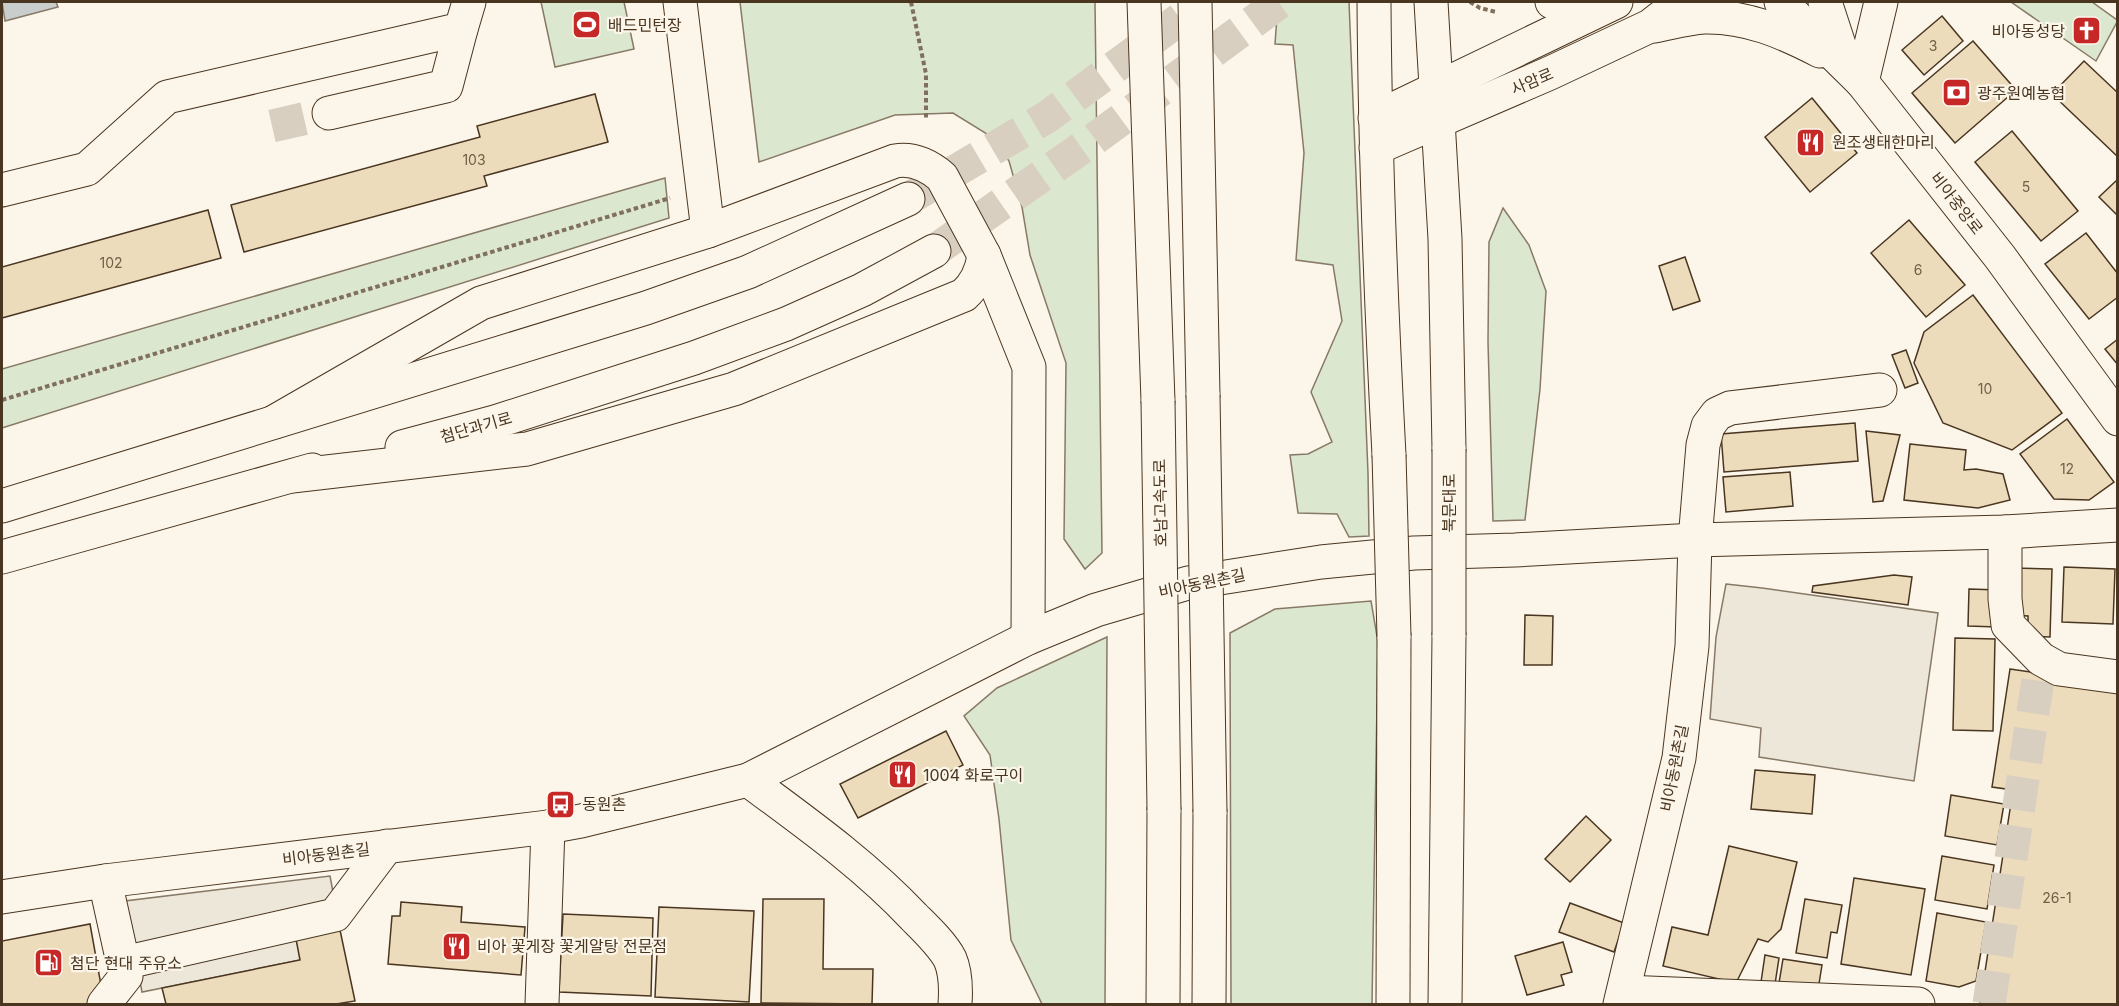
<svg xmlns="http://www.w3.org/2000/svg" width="2119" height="1006" font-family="Inter,'Noto Sans KR',sans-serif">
<rect width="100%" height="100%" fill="#fbf6e9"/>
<g fill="#dce7d0" stroke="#887966" stroke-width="1.5">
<polygon points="541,2 624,2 634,49 555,67"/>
<polygon points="740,2 1095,2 1102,553 1085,569 1064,539 1066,363 1030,255 1022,207 1009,161 992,137 953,113 895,115 759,162"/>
<polygon points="1278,2 1349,2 1368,473 1369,536 1349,537 1337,514 1298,513 1290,455 1308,454 1332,442 1311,392 1342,321 1333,265 1296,260 1304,153 1293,45 1275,44"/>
<polygon points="2011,2 2092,2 2117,20 2117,22 2096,61"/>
<polygon points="665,178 669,218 2,428 2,369"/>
<polygon points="1503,208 1529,245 1546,291 1540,389 1525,520 1493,521 1488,342 1489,242"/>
<polygon points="1371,601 1378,642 1372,1004 1231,1004 1230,633 1275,609"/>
<polygon points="1107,637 1105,1004 1042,1004 1011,940 999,819 990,755 964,716 997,688"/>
</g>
<g fill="#ede7d9" stroke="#887966" stroke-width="1.5">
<polygon points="1726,584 1762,588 1938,613 1914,781 1759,757 1761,728 1710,719 1716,637"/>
<polygon points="330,876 340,930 300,960 142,992 125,901"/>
</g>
<polygon fill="#c9cecd" stroke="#887966" stroke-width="1.5" points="2,2 56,2 58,7 5,21"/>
<g fill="#ecdcbc" stroke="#4a3520" stroke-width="1.5">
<polygon points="1942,16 1963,41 1924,75 1902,50"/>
<polygon points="1973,41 2016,90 1955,143 1912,93"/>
<polygon points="2084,61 2118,93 2118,157 2052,94"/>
<polygon points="595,94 608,142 484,176 487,186 244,252 231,205 480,137 477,126"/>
<polygon points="1812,98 1857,153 1810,192 1765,137"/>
<polygon points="2012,131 2078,211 2041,241 1975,162"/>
<polygon points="2117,180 2118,181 2118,216 2099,197"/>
<polygon points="208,210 221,258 2,318 2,267"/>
<polygon points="1909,220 1965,285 1926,317 1871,253"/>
<polygon points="2086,233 2118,274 2118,297 2089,319 2045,264"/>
<polygon points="1685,257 1700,301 1673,310 1659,266"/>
<polygon points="1973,295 2062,413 2012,450 1943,423 1914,363 1924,332"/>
<polygon points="2118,339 2118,365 2105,349"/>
<polygon points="1906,350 1918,383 1905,388 1892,355"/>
<polygon points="2067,419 2114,482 2089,500 2054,499 2020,454"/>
<polygon points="1855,423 1858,461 1724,472 1721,434"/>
<polygon points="1866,431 1900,435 1883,501 1873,502"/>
<polygon points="1910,444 1966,450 1964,470 1976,469 2003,474 2010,500 1978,508 1904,500"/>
<polygon points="1790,472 1793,506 1726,512 1723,477"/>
<polygon points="2064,567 2115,569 2113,624 2062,622"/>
<polygon points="2011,568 2052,569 2050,637 2028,636 2028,616 2010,615"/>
<polygon points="1894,575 1912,577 1908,605 1812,592 1813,586"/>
<polygon points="1969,589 1999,590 1998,627 1968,626"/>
<polygon points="1525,615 1553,616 1552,665 1524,665"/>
<polygon points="1955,638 1995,639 1993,731 1953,730"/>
<polygon points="2010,669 2118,685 2118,1004 1980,1004 2013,790 1992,787"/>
<polygon points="946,731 963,765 858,818 840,784"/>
<polygon points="1755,770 1815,775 1812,814 1751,809"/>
<polygon points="1951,795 2004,804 1997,845 1945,836"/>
<polygon points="1586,816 1611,840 1570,882 1545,859"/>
<polygon points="1729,846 1797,862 1781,929 1768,942 1758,939 1736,983 1663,966 1672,927 1708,935"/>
<polygon points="1942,856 1994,865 1987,909 1935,900"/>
<polygon points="1854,878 1925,889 1911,975 1841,964"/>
<polygon points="763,899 824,899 823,969 873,969 872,1004 761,1003"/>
<polygon points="1805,899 1842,905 1837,933 1831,932 1827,958 1796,953"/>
<polygon points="401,902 462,907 461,922 525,927 521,975 388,964 392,916 400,916"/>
<polygon points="1570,903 1624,923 1614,952 1559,932"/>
<polygon points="659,907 754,911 749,1002 655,997"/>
<polygon points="1937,913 1986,922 1976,981 1959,987 1926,981"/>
<polygon points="563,914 653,918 651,996 559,992"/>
<polygon points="90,924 101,985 87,1004 2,1004 2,941"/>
<polygon points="340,930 355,1001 336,1004 166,1004 162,988 300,960 296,939"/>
<polygon points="1563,942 1572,972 1561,975 1564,985 1527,995 1515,956"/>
<polygon points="1765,955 1779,958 1775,984 1761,982"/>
<polygon points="1783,959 1822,965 1818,990 1779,983"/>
</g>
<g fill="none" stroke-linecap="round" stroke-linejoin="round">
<g stroke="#d8cfc1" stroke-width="33" stroke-dasharray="33 16" stroke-linecap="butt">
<polyline points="272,126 329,113"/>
<polyline points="1989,1004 2039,673"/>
</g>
<g stroke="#d8cfc1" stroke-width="33" stroke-dasharray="33 16" stroke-linecap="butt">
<polyline points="908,199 1047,117 1203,2"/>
<polyline points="934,251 1093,140 1280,2"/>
</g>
<defs>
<g id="minor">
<polyline points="680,2 708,231"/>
<polyline points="1781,2 1862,82 2000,257 2118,419"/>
<polyline points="1825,2 1844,60"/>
<path d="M1654,26C1670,23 1688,18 1704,17C1747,16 1783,32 1820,51"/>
<polyline points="1862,82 1881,2"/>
<polyline points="329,113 446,86 461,29"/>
<polyline points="1375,118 1616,2"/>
<polyline points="1376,148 1550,73 1650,26 1681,2"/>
<polyline points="2,190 87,169 167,97 461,29 469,2"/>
<polyline points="984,255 1029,367 1028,638"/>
<polyline points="2005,532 2005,599 2008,625 2041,659 2059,669 2118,677"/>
<path d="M748,780C806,823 864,864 914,917C926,929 942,944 950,959C956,973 956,990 955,1004"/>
<polyline points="2,897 105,881 548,827 581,821 748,780 1028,638 1096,610 1188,583 1321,562 1414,553 1515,550 1695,540 2005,532 2118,525"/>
<polyline points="123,963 335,915 387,846"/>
<polyline points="1624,992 1918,1004"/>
<polyline points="104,1004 126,976 105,881"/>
<polyline points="542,1004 548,827"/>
<polyline points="1620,1004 1679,758 1692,646 1695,540 1703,445 1708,426 1717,414 1730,408 1880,390"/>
</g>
<g id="major">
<path d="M1374,2C1375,153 1381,304 1389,455"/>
<polyline points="1431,2 1445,239 1449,449"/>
<polyline points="1552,2 1559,4 1572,2"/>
<path d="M274,422L481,303L708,231L895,161C913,158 928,165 942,177L984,255C982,272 976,284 964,295L734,389L527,449L292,476"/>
<polyline points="402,447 495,422 694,358 786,324 862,290 934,251"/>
<polyline points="2,506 646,308 748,272 908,199"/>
<polyline points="2,557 312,470"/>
<polyline points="1393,1004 1394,636"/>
<polyline points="1445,1004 1449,635"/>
</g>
<g id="highway">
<polyline points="1144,2 1158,401"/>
<polyline points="1195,2 1203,395"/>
<polyline points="1163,1004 1164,810"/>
<polyline points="1209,1004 1210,812"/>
</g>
</defs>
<use href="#minor" stroke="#4a3520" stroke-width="35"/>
<use href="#major" stroke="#4a3520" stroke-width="35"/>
<use href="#highway" stroke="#4a3520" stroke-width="35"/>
<g stroke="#7f6f5c" stroke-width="4" stroke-dasharray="4.5 3" stroke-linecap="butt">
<polyline points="911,2 926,74 926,118"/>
<polyline points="1470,2 1480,8 1496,12"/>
<polyline points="2,400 670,198"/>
</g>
<use href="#minor" stroke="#fbf6e9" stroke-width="33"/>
<use href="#major" stroke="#fbf6e9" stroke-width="33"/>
<use href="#highway" stroke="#fbf6e9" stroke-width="33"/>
<defs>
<g id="major-bridge">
<polyline points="1389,455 1394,636"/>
<polyline points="1449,635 1449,449"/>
</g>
<g id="highway-bridge">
<polyline points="1203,395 1210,812"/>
<polyline points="1158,401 1164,810"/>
</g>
</defs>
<use href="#major-bridge" stroke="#4a3520" stroke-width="35" stroke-linecap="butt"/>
<use href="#highway-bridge" stroke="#4a3520" stroke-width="35" stroke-linecap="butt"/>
<use href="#major-bridge" stroke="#fbf6e9" stroke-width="33"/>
<use href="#highway-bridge" stroke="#fbf6e9" stroke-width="33"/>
</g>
<defs>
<symbol id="stadium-square" viewBox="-11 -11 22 22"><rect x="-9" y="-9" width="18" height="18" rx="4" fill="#c62828" stroke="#fbf6e9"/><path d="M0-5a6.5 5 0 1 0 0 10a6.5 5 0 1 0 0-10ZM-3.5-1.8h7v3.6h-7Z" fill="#fff"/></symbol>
<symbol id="church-square" viewBox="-11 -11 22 22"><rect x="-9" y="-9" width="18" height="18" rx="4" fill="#c62828" stroke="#fbf6e9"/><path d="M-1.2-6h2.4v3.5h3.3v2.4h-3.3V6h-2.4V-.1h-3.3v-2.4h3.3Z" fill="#fff"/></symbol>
<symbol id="bank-square" viewBox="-11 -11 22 22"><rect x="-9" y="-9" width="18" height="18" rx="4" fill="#c62828" stroke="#fbf6e9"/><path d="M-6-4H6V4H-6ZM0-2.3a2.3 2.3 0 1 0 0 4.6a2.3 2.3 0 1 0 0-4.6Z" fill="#fff"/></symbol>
<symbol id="restaurant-square" viewBox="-11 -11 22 22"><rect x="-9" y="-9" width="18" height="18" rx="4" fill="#c62828" stroke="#fbf6e9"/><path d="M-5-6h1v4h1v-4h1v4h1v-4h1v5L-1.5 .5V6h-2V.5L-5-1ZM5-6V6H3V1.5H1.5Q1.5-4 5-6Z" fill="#fff"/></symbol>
<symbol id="bus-square" viewBox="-11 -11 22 22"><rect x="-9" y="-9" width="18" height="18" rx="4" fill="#c62828" stroke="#fbf6e9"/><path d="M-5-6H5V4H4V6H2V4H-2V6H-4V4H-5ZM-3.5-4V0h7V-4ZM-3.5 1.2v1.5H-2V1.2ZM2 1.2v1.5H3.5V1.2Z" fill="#fff"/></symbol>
<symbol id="fuel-square" viewBox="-11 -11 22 22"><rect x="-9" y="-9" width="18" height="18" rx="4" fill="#c62828" stroke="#fbf6e9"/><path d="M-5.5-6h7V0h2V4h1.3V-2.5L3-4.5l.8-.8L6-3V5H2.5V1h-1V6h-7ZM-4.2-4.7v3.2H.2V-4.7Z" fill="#fff"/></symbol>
</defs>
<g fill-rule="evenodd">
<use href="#stadium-square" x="570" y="8" width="33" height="33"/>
<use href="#church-square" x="2070" y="14" width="33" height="33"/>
<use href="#bank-square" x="1940" y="76" width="33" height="33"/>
<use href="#restaurant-square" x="1794" y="126" width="33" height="33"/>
<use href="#restaurant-square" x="886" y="758" width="33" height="33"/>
<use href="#bus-square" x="544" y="788" width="33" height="33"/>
<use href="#restaurant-square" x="440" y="930" width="33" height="33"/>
<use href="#fuel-square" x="32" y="946" width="33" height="33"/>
</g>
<g text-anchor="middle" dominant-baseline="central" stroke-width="4.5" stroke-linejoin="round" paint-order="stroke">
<g font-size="14" fill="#725f47">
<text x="1933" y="45">3</text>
<text x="474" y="159">103</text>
<text x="2026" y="186">5</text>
<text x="111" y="262">102</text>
<text x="1918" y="269">6</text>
<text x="1985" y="388">10</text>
<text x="2067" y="468">12</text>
<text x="2057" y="897">26-1</text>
</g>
<g font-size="16" fill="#4a3520" stroke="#fbf6e9" text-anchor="start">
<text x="608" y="25">배드민턴장</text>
<text x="2065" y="31" text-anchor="end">비아동성당</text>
<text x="1977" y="93">광주원예농협</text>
<text x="1832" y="142">원조생태한마리</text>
<text x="923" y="775">1004 화로구이</text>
<text x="582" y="804">동원촌</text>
<text x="477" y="946">비아 꽃게장 꽃게알탕 전문점</text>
<text x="70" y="963">첨단 현대 주유소</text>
</g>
<g font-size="16" fill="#4a3520" stroke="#fbf6e9">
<text transform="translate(1532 81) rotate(-23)">사암로</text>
<text transform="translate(1957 203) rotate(52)">비아중앙로</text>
<text transform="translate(476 427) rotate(-16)">첨단과기로</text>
<text transform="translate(1160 503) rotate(-91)">호남고속도로</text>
<text transform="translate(1449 503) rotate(-90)">북문대로</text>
<text transform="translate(1202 583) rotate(-12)">비아동원촌길</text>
<text transform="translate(1674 768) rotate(-79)">비아동원촌길</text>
<text transform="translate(326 854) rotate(-7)">비아동원촌길</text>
</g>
</g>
<rect width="2119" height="1006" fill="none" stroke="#4a3520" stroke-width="6"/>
</svg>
